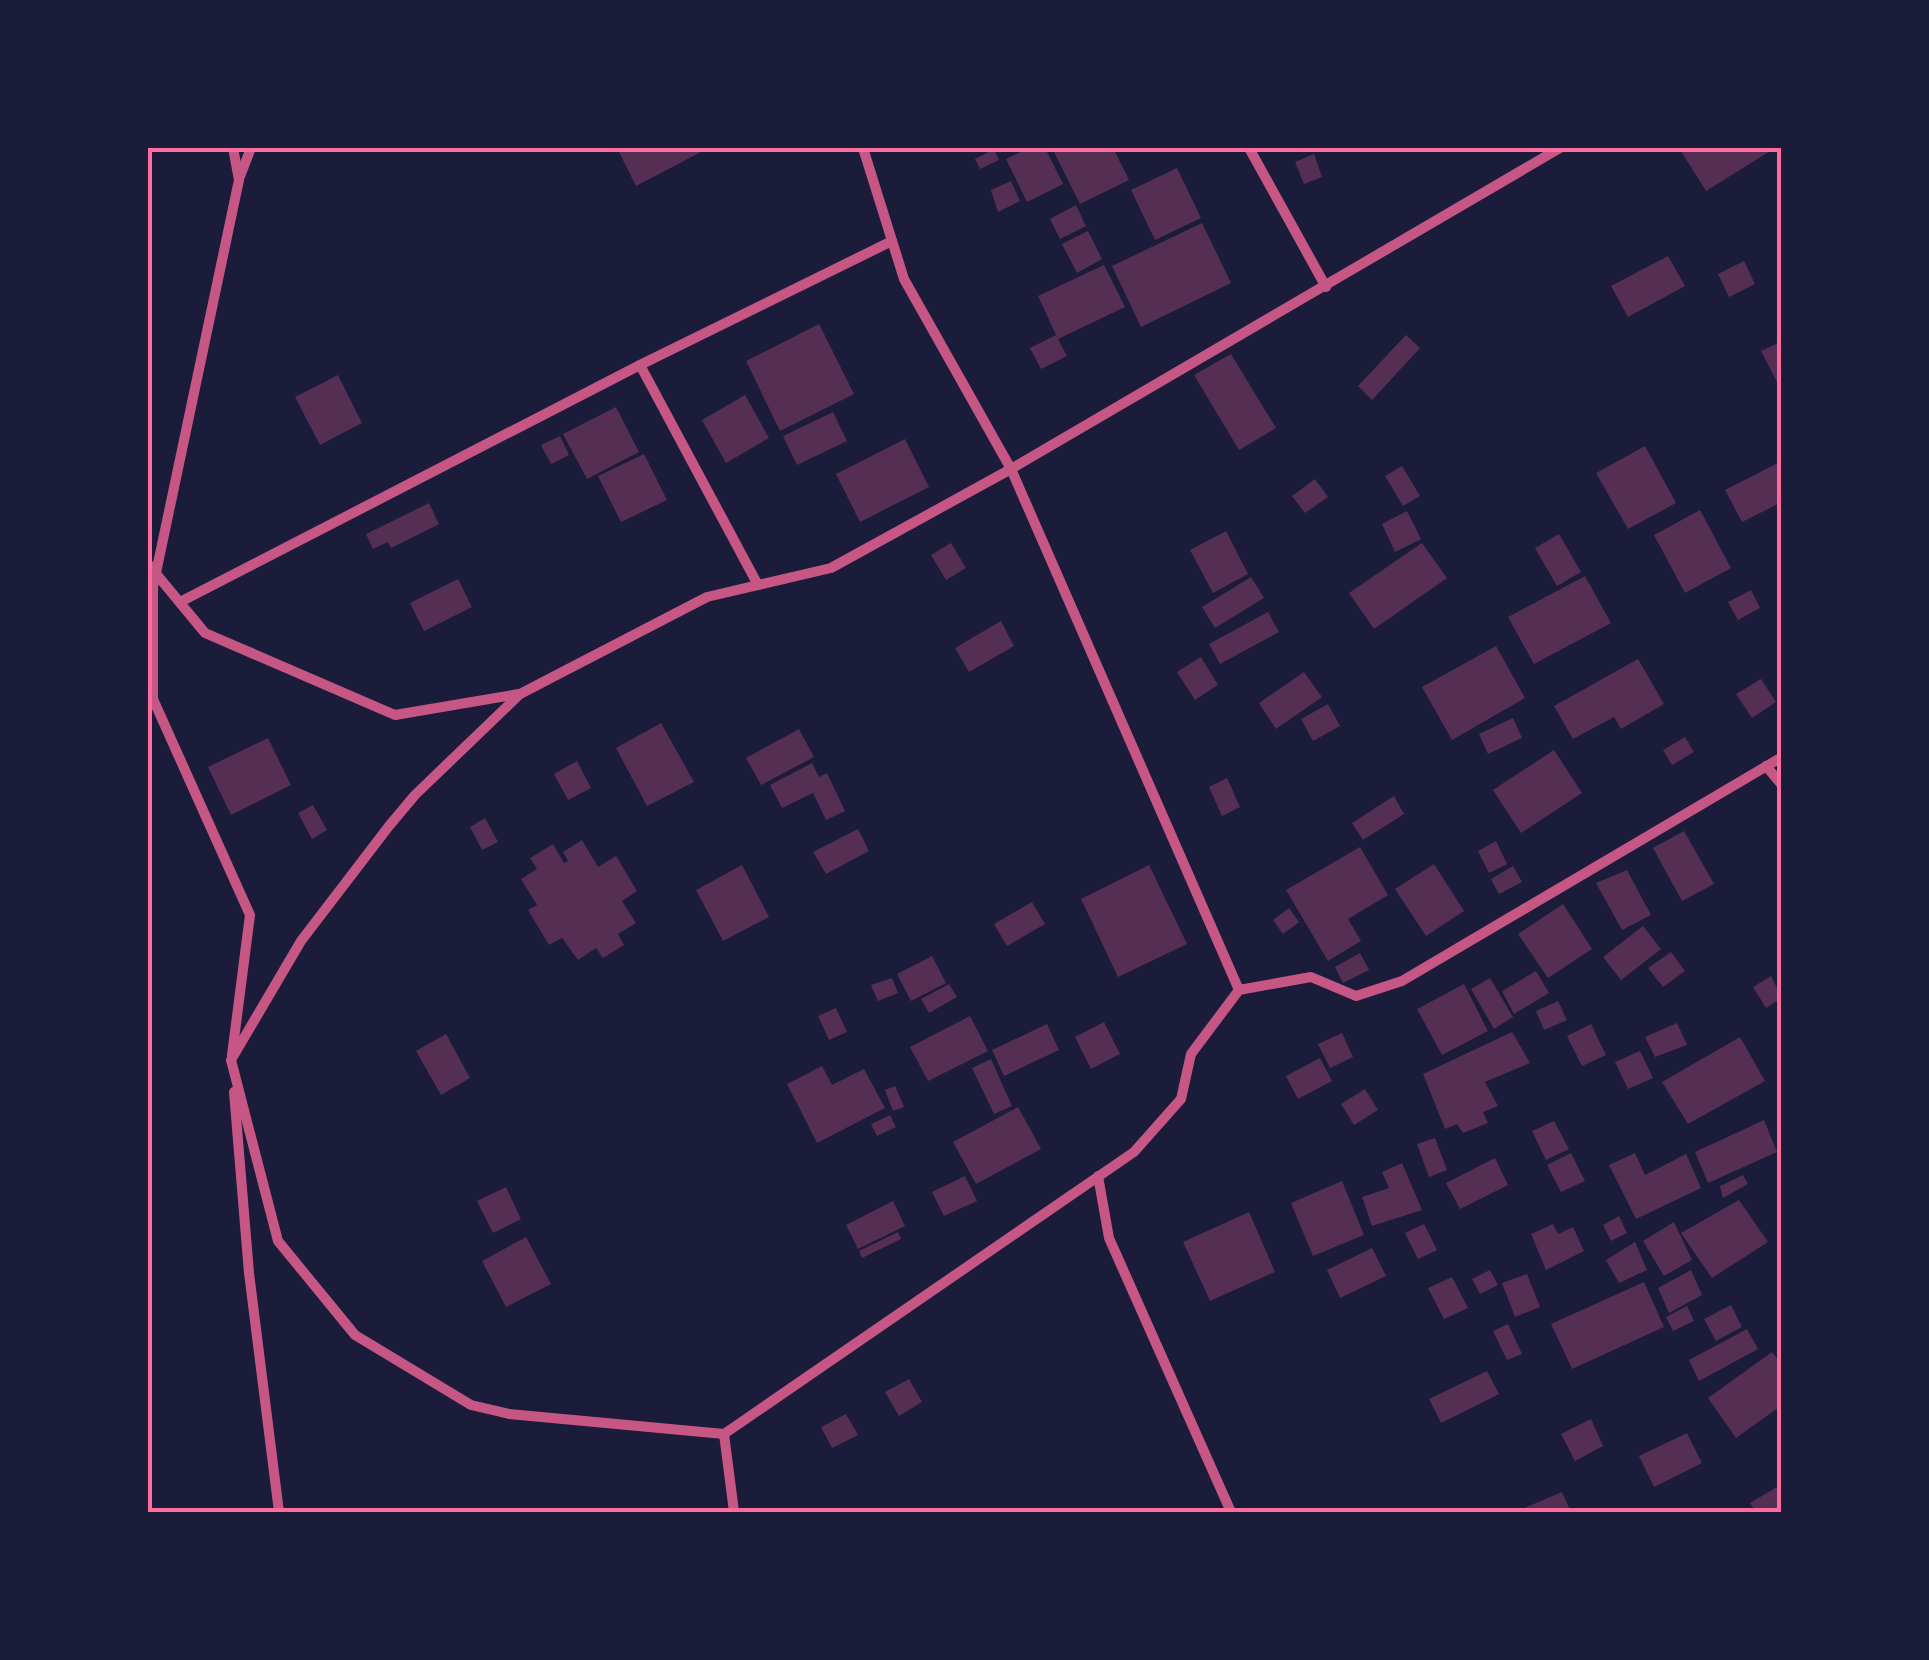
<svg xmlns="http://www.w3.org/2000/svg" width="1929" height="1660" font-family="'DM Sans',sans-serif">
<rect width="100%" height="100%" fill="#1b1b3a"/>
<g fill="#542f53">
<polygon points="617,148 703,148 705,150 636,186"/>
<polygon points="1029,148 1045,148 1063,184 1027,202 1006,159"/>
<polygon points="1052,148 1113,148 1129,180 1080,204"/>
<polygon points="1679,148 1775,148 1706,191"/>
<polygon points="994,149 999,160 980,169 975,159"/>
<polygon points="1314,154 1322,177 1304,184 1295,162"/>
<polygon points="1177,168 1201,218 1155,240 1131,190"/>
<polygon points="1011,181 1020,201 998,212 991,190"/>
<polygon points="1076,205 1086,226 1060,239 1050,219"/>
<polygon points="1202,223 1231,283 1141,327 1112,266"/>
<polygon points="1088,231 1102,259 1077,273 1062,244"/>
<polygon points="1668,256 1685,286 1628,317 1611,286"/>
<polygon points="1744,261 1755,284 1729,297 1718,274"/>
<polygon points="1104,265 1125,307 1058,339 1067,356 1041,369 1030,348 1056,335 1038,296"/>
<polygon points="819,324 854,394 780,431 746,361"/>
<polygon points="1406,335 1420,348 1372,400 1358,386"/>
<polygon points="1782,341 1782,392 1761,351"/>
<polygon points="1231,354 1276,428 1239,450 1194,375"/>
<polygon points="338,375 362,423 320,445 295,397"/>
<polygon points="745,395 769,438 726,463 702,420"/>
<polygon points="616,407 639,452 587,479 563,434"/>
<polygon points="833,412 847,441 797,465 783,436"/>
<polygon points="560,436 569,455 551,464 541,445"/>
<polygon points="905,439 929,487 860,522 836,474"/>
<polygon points="1645,446 1676,503 1628,529 1596,473"/>
<polygon points="644,454 667,500 621,522 598,476"/>
<polygon points="1778,463 1782,471 1782,502 1742,522 1725,490"/>
<polygon points="1402,466 1420,496 1403,506 1385,476"/>
<polygon points="1315,479 1328,497 1305,513 1292,496"/>
<polygon points="429,503 439,524 391,548 388,542 373,549 366,534"/>
<polygon points="1700,510 1731,568 1685,593 1654,535"/>
<polygon points="1407,511 1421,539 1395,552 1382,524"/>
<polygon points="1226,531 1248,574 1213,593 1190,550"/>
<polygon points="1559,534 1581,572 1557,586 1535,548"/>
<polygon points="951,543 966,568 946,580 931,555"/>
<polygon points="1422,543 1447,578 1374,629 1349,593"/>
<polygon points="1585,576 1611,623 1534,664 1508,617"/>
<polygon points="1251,577 1264,598 1215,628 1202,607"/>
<polygon points="458,579 472,607 424,631 410,603"/>
<polygon points="1751,590 1760,608 1738,620 1728,602"/>
<polygon points="1268,612 1279,632 1220,664 1209,644"/>
<polygon points="1001,621 1014,646 969,672 955,648"/>
<polygon points="1496,646 1525,698 1452,740 1422,687"/>
<polygon points="1201,657 1218,685 1195,700 1177,672"/>
<polygon points="1638,659 1664,704 1621,729 1614,717 1573,739 1554,706"/>
<polygon points="1304,672 1322,697 1276,729 1259,703"/>
<polygon points="1761,679 1776,702 1752,718 1736,694"/>
<polygon points="1328,704 1340,726 1313,741 1301,719"/>
<polygon points="1513,718 1522,738 1488,754 1479,734"/>
<polygon points="661,723 694,782 647,806 616,748"/>
<polygon points="799,729 814,757 761,785 746,758"/>
<polygon points="1685,737 1694,752 1672,765 1663,750"/>
<polygon points="268,738 291,785 231,815 208,767"/>
<polygon points="1554,750 1582,793 1521,833 1493,790"/>
<polygon points="577,761 591,788 568,800 554,774"/>
<polygon points="812,763 819,777 827,773 845,811 826,820 813,793 782,808 770,785"/>
<polygon points="1227,778 1240,807 1222,816 1209,787"/>
<polygon points="1394,796 1404,814 1363,840 1352,823"/>
<polygon points="313,805 327,830 312,839 298,813"/>
<polygon points="485,818 498,842 482,850 470,827"/>
<polygon points="858,829 869,851 826,874 813,852"/>
<polygon points="1684,831 1714,884 1682,901 1653,848"/>
<polygon points="582,840 598,867 616,856 637,891 622,901 636,923 618,934 624,945 603,958 596,948 578,960 562,938 549,945 528,910 537,905 521,879 537,869 530,858 553,844 564,863 568,861 563,852"/>
<polygon points="1496,841 1507,864 1489,873 1478,851"/>
<polygon points="1360,847 1388,895 1348,919 1361,941 1328,961 1286,890"/>
<polygon points="1434,864 1464,911 1426,936 1395,889"/>
<polygon points="742,865 769,917 723,941 696,890"/>
<polygon points="1149,865 1187,944 1118,977 1081,899"/>
<polygon points="1513,866 1522,882 1499,894 1491,879"/>
<polygon points="1627,870 1651,915 1622,930 1596,883"/>
<polygon points="1032,902 1045,924 1007,946 994,924"/>
<polygon points="1563,904 1592,949 1548,978 1518,934"/>
<polygon points="1289,908 1299,922 1283,934 1273,920"/>
<polygon points="1643,926 1661,949 1621,980 1603,957"/>
<polygon points="1671,952 1685,971 1663,987 1648,968"/>
<polygon points="1360,953 1369,970 1343,983 1335,967"/>
<polygon points="932,956 946,983 911,1001 897,974"/>
<polygon points="1536,971 1549,993 1514,1014 1502,991"/>
<polygon points="1771,976 1782,998 1766,1008 1753,987"/>
<polygon points="892,978 898,993 878,1001 871,985"/>
<polygon points="1490,978 1513,1017 1494,1029 1471,989"/>
<polygon points="949,984 957,997 929,1013 921,999"/>
<polygon points="1464,984 1488,1031 1442,1055 1417,1009"/>
<polygon points="1558,1001 1567,1020 1544,1030 1536,1011"/>
<polygon points="836,1008 847,1032 829,1040 818,1016"/>
<polygon points="970,1016 988,1051 928,1081 910,1047"/>
<polygon points="1104,1022 1120,1054 1091,1069 1075,1037"/>
<polygon points="1677,1023 1687,1045 1655,1057 1645,1037"/>
<polygon points="1047,1024 1059,1050 1004,1076 992,1050"/>
<polygon points="1591,1024 1606,1055 1582,1066 1567,1036"/>
<polygon points="1512,1032 1530,1063 1485,1082 1498,1106 1483,1112 1488,1123 1463,1133 1457,1124 1445,1129 1423,1074"/>
<polygon points="1342,1033 1353,1057 1330,1068 1318,1044"/>
<polygon points="446,1034 470,1078 441,1095 416,1051"/>
<polygon points="1740,1037 1765,1081 1688,1124 1662,1082"/>
<polygon points="1640,1051 1653,1078 1628,1089 1615,1062"/>
<polygon points="1320,1058 1332,1081 1298,1099 1286,1076"/>
<polygon points="991,1059 1012,1106 994,1114 972,1068"/>
<polygon points="822,1066 832,1085 864,1069 885,1108 817,1143 787,1084"/>
<polygon points="895,1086 904,1107 893,1111 885,1090"/>
<polygon points="1365,1089 1378,1110 1354,1125 1341,1104"/>
<polygon points="1018,1107 1041,1149 976,1184 953,1142"/>
<polygon points="890,1115 896,1127 877,1136 871,1124"/>
<polygon points="1764,1120 1777,1152 1708,1183 1695,1152"/>
<polygon points="1554,1121 1569,1149 1546,1160 1532,1131"/>
<polygon points="1435,1138 1447,1170 1429,1177 1417,1144"/>
<polygon points="1571,1153 1585,1181 1561,1192 1547,1165"/>
<polygon points="1635,1153 1645,1175 1686,1154 1701,1188 1636,1219 1609,1165"/>
<polygon points="1495,1158 1508,1185 1460,1209 1446,1183"/>
<polygon points="1402,1163 1422,1210 1372,1226 1362,1197 1389,1188 1382,1172"/>
<polygon points="1743,1175 1748,1184 1723,1198 1720,1186"/>
<polygon points="965,1176 977,1201 944,1216 932,1192"/>
<polygon points="1342,1181 1364,1235 1313,1256 1291,1203"/>
<polygon points="506,1187 521,1219 493,1233 477,1201"/>
<polygon points="1739,1200 1768,1242 1712,1278 1681,1233"/>
<polygon points="893,1201 905,1226 858,1249 846,1225"/>
<polygon points="1249,1212 1275,1272 1210,1301 1183,1242"/>
<polygon points="1619,1216 1627,1233 1611,1241 1603,1225"/>
<polygon points="1674,1222 1692,1260 1664,1276 1643,1241"/>
<polygon points="1424,1224 1437,1250 1418,1259 1405,1233"/>
<polygon points="1553,1224 1558,1234 1573,1227 1584,1251 1546,1270 1531,1234"/>
<polygon points="898,1232 901,1239 862,1258 859,1251"/>
<polygon points="526,1237 551,1284 506,1307 482,1261"/>
<polygon points="1635,1242 1647,1270 1619,1283 1606,1260"/>
<polygon points="1372,1248 1386,1276 1340,1298 1327,1270"/>
<polygon points="1490,1270 1498,1285 1480,1294 1472,1279"/>
<polygon points="1691,1270 1702,1295 1669,1313 1658,1288"/>
<polygon points="1527,1274 1540,1307 1515,1317 1502,1283"/>
<polygon points="1452,1277 1468,1308 1444,1319 1428,1288"/>
<polygon points="1644,1282 1664,1327 1572,1369 1551,1324"/>
<polygon points="1731,1305 1742,1327 1716,1341 1704,1319"/>
<polygon points="1687,1306 1694,1321 1673,1331 1666,1317"/>
<polygon points="1508,1324 1522,1354 1507,1360 1493,1331"/>
<polygon points="1747,1329 1758,1349 1699,1381 1689,1360"/>
<polygon points="1772,1352 1782,1365 1782,1405 1736,1438 1708,1398"/>
<polygon points="1487,1371 1499,1394 1441,1423 1429,1399"/>
<polygon points="909,1379 922,1402 899,1416 885,1392"/>
<polygon points="846,1414 858,1435 832,1448 821,1427"/>
<polygon points="1591,1419 1603,1446 1575,1461 1561,1434"/>
<polygon points="1687,1433 1702,1463 1654,1487 1639,1456"/>
<polygon points="1782,1484 1782,1512 1756,1512 1750,1503"/>
<polygon points="1562,1492 1571,1512 1515,1512"/>
</g>
<g fill="none" stroke-linecap="round" stroke-linejoin="round">
<g stroke="#c65784" stroke-width="10">
<polyline points="863,148 904,279 1011,469 1239,990"/>
<polyline points="1249,148 1326,287"/>
<polyline points="1560,148 1011,469 831,568 707,597 520,694 415,795 389,826 301,941 231,1060 278,1241 355,1335 471,1405 509,1414 724,1434 1134,1152 1181,1099 1191,1054 1239,990 1311,977 1356,996 1402,981 1782,757"/>
<polyline points="239,179 251,148"/>
<polyline points="640,365 758,585"/>
<polyline points="148,564 205,633 395,715 519,694"/>
<polyline points="180,602 640,365 892,241"/>
<polyline points="1766,766 1782,785"/>
<polyline points="232,1055 250,915 153,699 153,587 239,180 233,148"/>
<polyline points="234,1092 249,1273 279,1512"/>
<polyline points="1098,1176 1109,1238 1231,1512"/>
<polyline points="724,1434 734,1512"/>
</g>
</g>
<rect width="1929" height="1660" fill="none" stroke="#1b1b3a" stroke-width="300"/>
<rect x="150" y="150" width="1629" height="1360" fill="none" stroke="#ff6b9d" stroke-width="4"/>
</svg>
